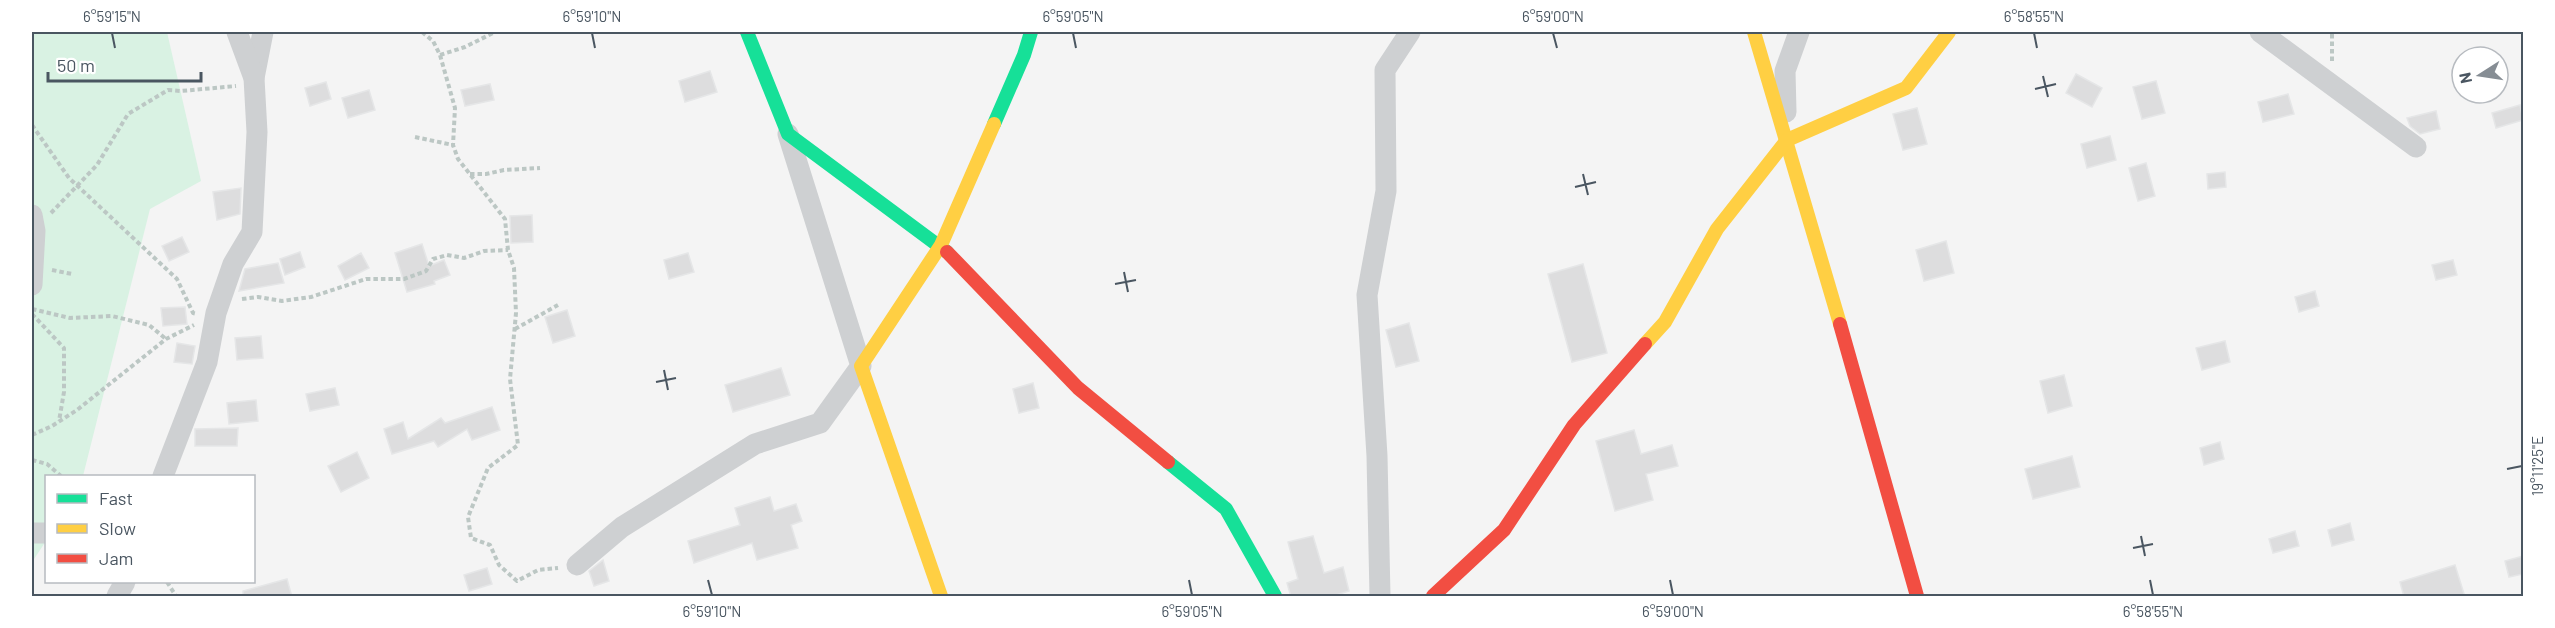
<svg xmlns="http://www.w3.org/2000/svg" width="2555" height="628" font-family="Barlow,sans-serif">
<rect width="100%" height="100%" fill="#f4f4f4"/>
<polygon fill="#d9f2e3" points="32,32 167,32 201,181 150,209 83,476 46,476 46,541 32,562"/>
<g fill="#ddddde" stroke="#e5e6e7" stroke-width="1.5">
<polygon points="710,71 717,92 685,102 679,81"/>
<polygon points="2076,74 2102,88 2092,107 2066,93"/>
<polygon points="2156,81 2165,113 2142,119 2133,87"/>
<polygon points="326,82 331,99 310,106 305,88"/>
<polygon points="490,84 494,100 465,106 461,90"/>
<polygon points="369,90 375,110 348,118 342,98"/>
<polygon points="2288,94 2294,114 2263,122 2258,102"/>
<polygon points="2520,105 2523,120 2496,128 2492,113"/>
<polygon points="1917,108 1927,144 1903,150 1893,114"/>
<polygon points="2436,111 2440,129 2420,134 2410,126 2407,118"/>
<polygon points="2110,136 2116,160 2087,168 2081,144"/>
<polygon points="2146,163 2155,196 2138,201 2129,168"/>
<polygon points="2225,172 2226,187 2208,189 2207,174"/>
<polygon points="241,188 240,214 217,220 213,192"/>
<polygon points="532,215 533,242 511,243 510,216"/>
<polygon points="182,237 189,252 169,261 162,246"/>
<polygon points="1946,241 1954,273 1924,281 1916,250"/>
<polygon points="422,244 429,266 444,260 450,275 434,281 435,284 407,292 395,253"/>
<polygon points="300,252 305,267 285,275 280,259"/>
<polygon points="361,253 369,268 345,280 338,266"/>
<polygon points="688,253 694,272 669,279 664,260"/>
<polygon points="2453,260 2457,275 2436,280 2432,265"/>
<polygon points="278,263 284,283 239,291 245,269"/>
<polygon points="1583,264 1607,353 1572,362 1548,274"/>
<polygon points="2315,291 2319,306 2299,312 2295,297"/>
<polygon points="185,307 187,324 163,326 161,308"/>
<polygon points="567,310 575,336 553,343 545,317"/>
<polygon points="1409,323 1419,361 1396,367 1386,330"/>
<polygon points="261,336 263,358 237,360 235,338"/>
<polygon points="2225,341 2230,362 2202,370 2196,348"/>
<polygon points="177,343 195,346 192,364 174,362"/>
<polygon points="781,368 790,395 733,412 725,385"/>
<polygon points="2064,375 2072,406 2048,413 2040,381"/>
<polygon points="1033,383 1039,408 1019,413 1013,389"/>
<polygon points="335,388 339,405 310,411 306,394"/>
<polygon points="256,400 258,421 229,424 227,403"/>
<polygon points="492,407 500,430 472,440 467,429 438,447 434,441 392,454 384,429 403,422 408,439 441,418 445,423"/>
<polygon points="238,428 237,446 195,446 195,429"/>
<polygon points="1634,430 1641,454 1672,445 1678,466 1646,474 1653,500 1615,511 1596,441"/>
<polygon points="2220,442 2224,459 2204,465 2200,448"/>
<polygon points="357,452 369,478 341,492 328,466"/>
<polygon points="2072,456 2080,487 2033,499 2025,469"/>
<polygon points="770,497 774,511 796,504 802,521 791,525 798,548 757,560 752,543 694,563 688,541 740,525 735,508"/>
<polygon points="2350,523 2354,540 2332,546 2328,530"/>
<polygon points="2295,531 2299,546 2273,553 2269,539"/>
<polygon points="1313,536 1324,573 1343,567 1349,591 1330,597 1291,597 1287,583 1298,579 1288,542"/>
<polygon points="2523,556 2523,574 2509,577 2505,561"/>
<polygon points="603,560 609,581 594,586 589,571"/>
<polygon points="2455,565 2465,597 2404,597 2400,582"/>
<polygon points="487,568 492,584 469,591 464,575"/>
<polygon points="287,579 292,597 243,597 243,591"/>
</g>
<g fill="none" stroke-linecap="round" stroke-linejoin="round">
<g stroke="#bcc7c4" stroke-width="4" stroke-dasharray="4.5 3" stroke-linecap="butt">
<polyline points="422,32 433,41 440,55 455,108 453,145 458,159 505,219 508,250 514,268 516,313 510,379 518,445 488,468 468,517 471,538 490,545 499,565 517,581 538,570 558,568"/>
<polyline points="440,55 465,47 495,32"/>
<polyline points="2332,61 2332,32"/>
<polyline points="32,125 69,178 177,279 193,313 197,314"/>
<polyline points="415,137 453,145"/>
<polyline points="470,174 486,174 504,170 540,168"/>
<polyline points="51,213 97,165 128,114 168,90 181,91 236,86"/>
<polyline points="52,270 72,274"/>
<polyline points="242,299 258,297 282,301 311,297 366,279 404,279 426,271 433,259 447,255 464,258 484,251 508,250"/>
<polyline points="32,309 70,318 112,316 149,325 166,339"/>
<polyline points="32,314 64,348 64,392 59,421"/>
<polyline points="515,329 558,305"/>
<polyline points="32,435 52,426 77,410 166,339 194,325"/>
<polyline points="32,460 47,464 61,476"/>
<polyline points="167,582 176,596"/>
</g>
<g stroke="#ced0d2" stroke-width="21">
<polyline points="2260,32 2416,147"/>
<polyline points="254,78 263,32"/>
<polyline points="1786,112 1785,71 1799,32"/>
<polyline points="32,215 35,231 32,285"/>
<polyline points="163,476 207,362 216,313 233,264 252,232 257,132 254,78 237,32"/>
<polyline points="32,533 46,533"/>
<polyline points="577,565 622,527 755,444 820,423 861,366 788,134"/>
<polyline points="117,596 125,582"/>
<polyline points="1380,596 1377,456 1367,295 1386,191 1385,70 1410,32"/>
</g>
<g stroke="#16e098" stroke-width="14">
<polyline points="747,32 788,134 947,252"/>
<polyline points="994,124 1024,55 1031,32"/>
<polyline points="1168,462 1226,509 1275,596"/>
</g>
<g stroke="#ffcf43" stroke-width="14">
<polyline points="1754,32 1840,324"/>
<polyline points="1645,344 1665,322 1717,229 1787,140 1906,88 1949,32"/>
<polyline points="941,596 861,366 941,245 994,124"/>
</g>
<g stroke="#f24e42" stroke-width="14">
<polyline points="947,252 1078,388 1168,462"/>
<polyline points="1840,324 1917,596"/>
<polyline points="1433,596 1504,530 1574,425 1645,344"/>
</g>
</g>
<path fill="none" stroke="#4a5661" stroke-width="2" d="M112,33L115,48M592,33L595,48M1073,33L1076,48M1553,33L1557,48M2034,33L2037,48M2043,76L2048,97M2035,89L2056,84M1583,174L1588,195M1575,187L1596,182M1124,272L1128,292M1115,284L1136,280M664,370L668,390M656,382L676,378M2507,469L2522,466M2141,536L2145,556M2133,548L2153,544M708,580L712,595M1189,580L1192,595M1670,580L1673,595M2150,580L2153,595"/>
<rect width="2555" height="628" fill="none" stroke="#ffffff" stroke-width="66"/>
<rect x="45" y="475" width="210" height="108" fill="#ffffff" stroke="#b7bbc0" stroke-width="1.5"/>
<rect x="57" y="494" width="30" height="9" fill="#16e098" stroke="#b7bbc0" stroke-width="1.5"/>
<text x="99" y="505" font-size="18" fill="#4a5661">Fast</text>
<rect x="57" y="524" width="30" height="9" fill="#ffcf43" stroke="#b7bbc0" stroke-width="1.5"/>
<text x="99" y="535" font-size="18" fill="#4a5661">Slow</text>
<rect x="57" y="554" width="30" height="9" fill="#f24e42" stroke="#b7bbc0" stroke-width="1.5"/>
<text x="99" y="565" font-size="18" fill="#4a5661">Jam</text>
<g transform="translate(2480 75) rotate(258)"><circle r="28" fill="#ffffff" stroke="#b7bbc0" stroke-width="1.5"/>
<path d="M0-4.5L10 22L0 15L-10 22Z" fill="#868d94"/>
<text y="-9" font-size="16" font-weight="bold" text-anchor="middle" fill="#4a5661">N</text>
</g>
<path d="M48 72v9h153v-9" fill="none" stroke="#4a5661" stroke-width="3"/>
<text x="57" y="72" font-size="18" fill="#4a5661" stroke="#ffffff" stroke-width="4.5" paint-order="stroke">50 m</text>
<rect x="33" y="33" width="2489" height="562" fill="none" stroke="#4a5661" stroke-width="2"/>
<g font-size="15" text-anchor="middle" fill="#4a5661">
<text x="112" y="22">6°59'15"N</text>
<text x="592" y="22">6°59'10"N</text>
<text x="1073" y="22">6°59'05"N</text>
<text x="1553" y="22">6°59'00"N</text>
<text x="2034" y="22">6°58'55"N</text>
<text transform="translate(2538 466) rotate(-90)" y="5">19°11'25"E</text>
<text x="712" y="617">6°59'10"N</text>
<text x="1192" y="617">6°59'05"N</text>
<text x="1673" y="617">6°59'00"N</text>
<text x="2153" y="617">6°58'55"N</text>
</g>
</svg>
